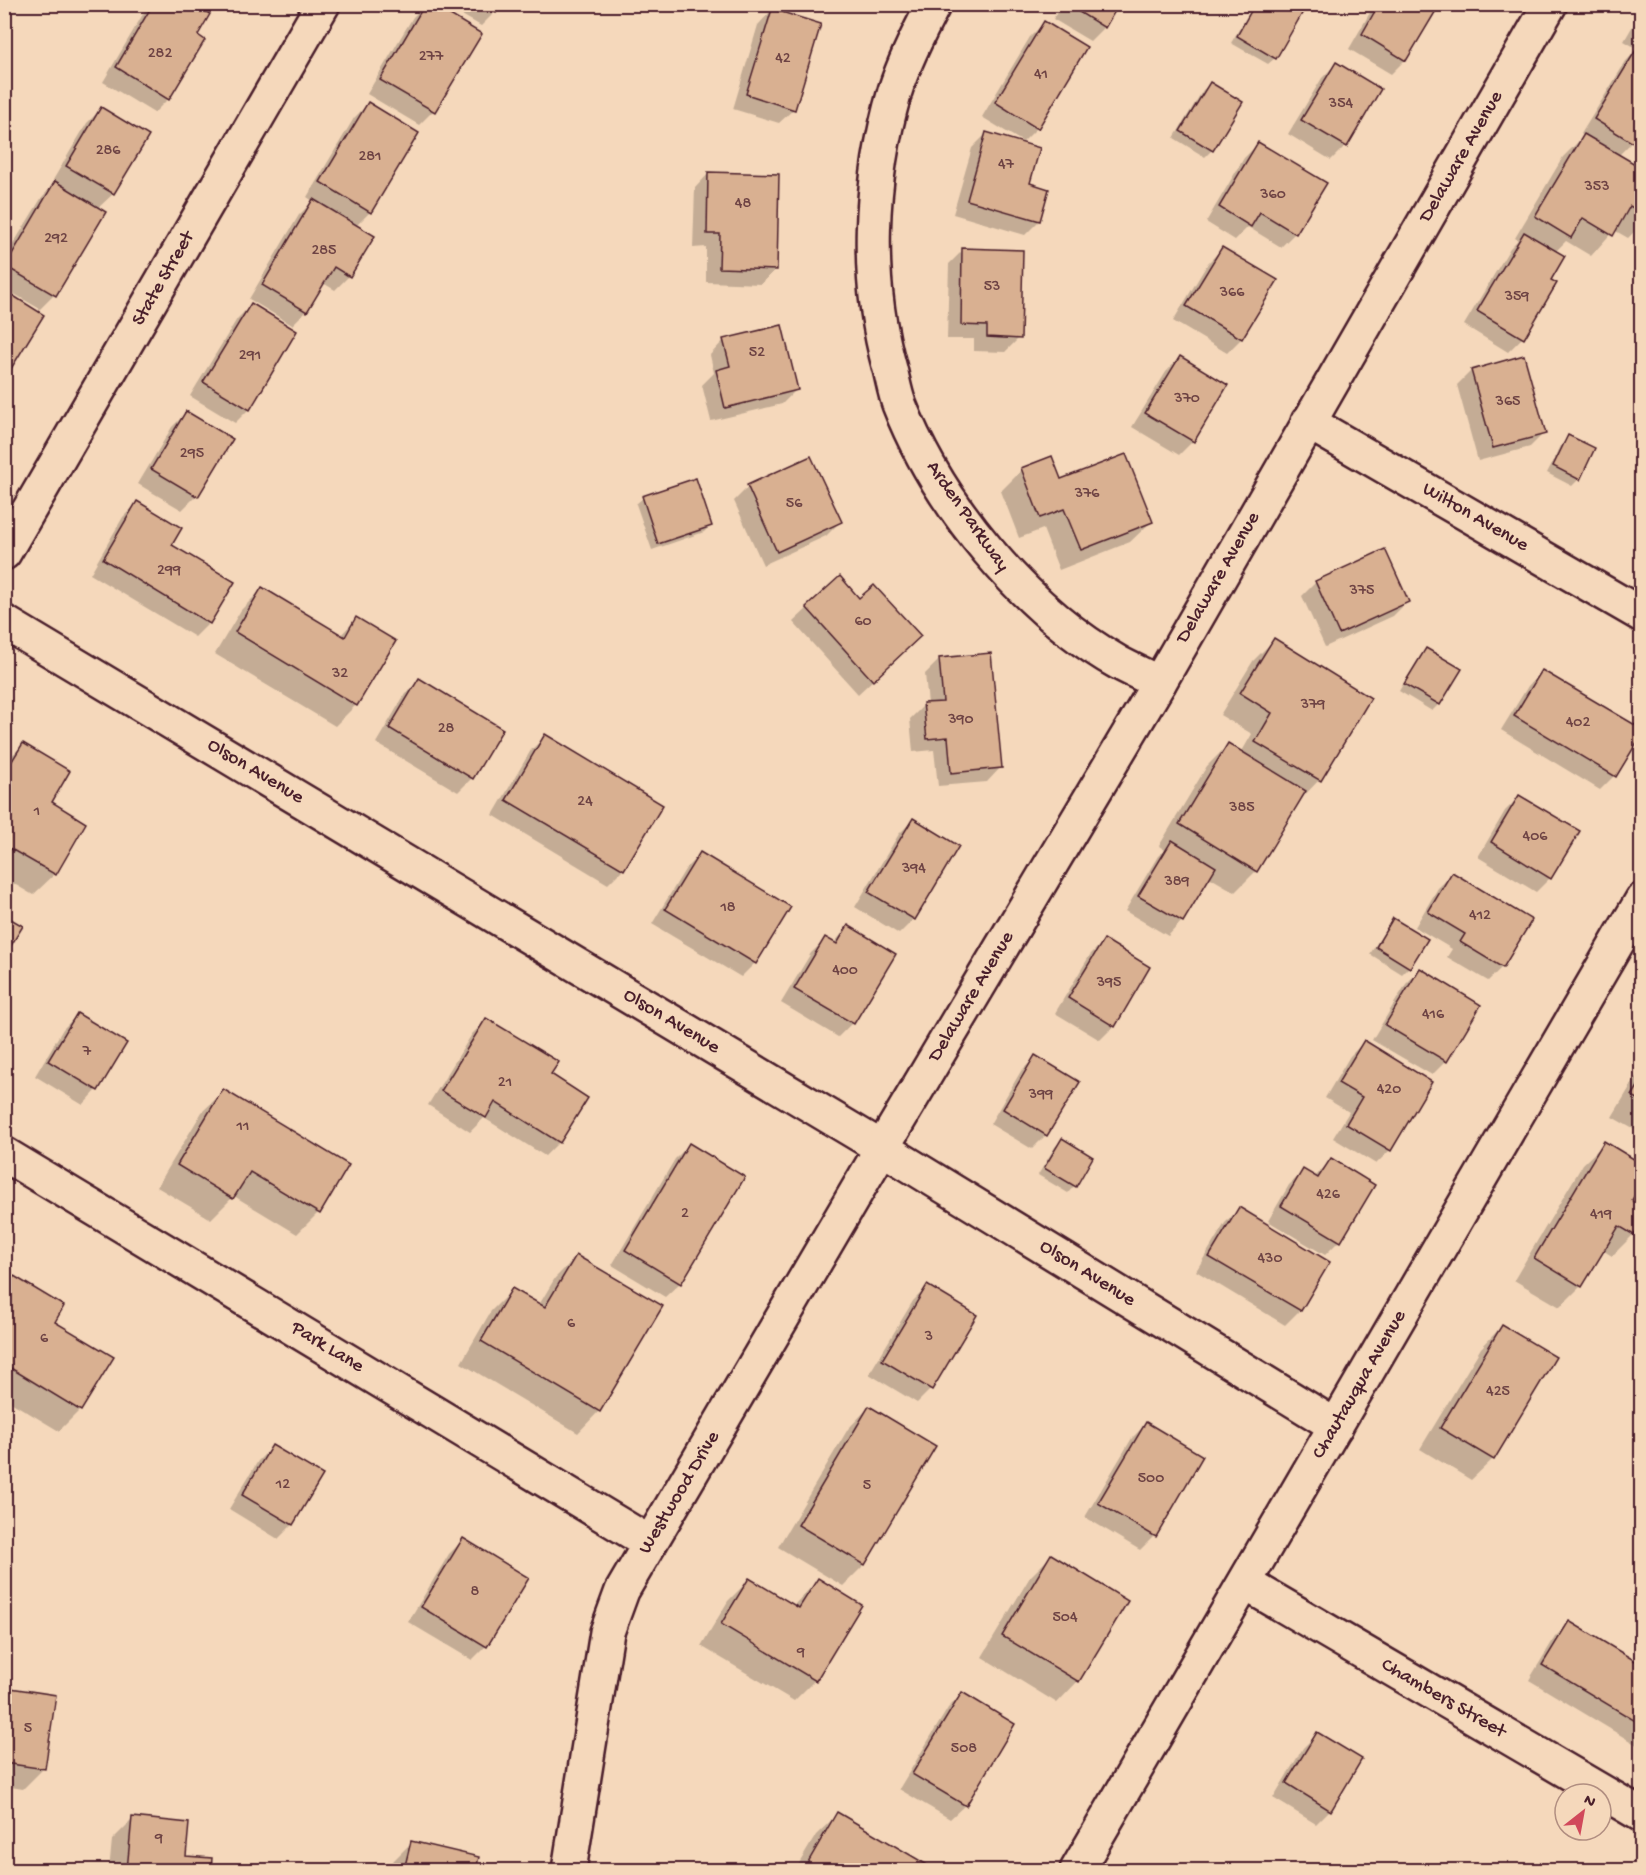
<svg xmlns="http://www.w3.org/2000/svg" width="1646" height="1875" font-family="'Gochi Hand',sans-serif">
<rect width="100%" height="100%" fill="#f5d8bb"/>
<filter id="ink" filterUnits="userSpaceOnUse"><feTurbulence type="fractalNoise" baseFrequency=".0167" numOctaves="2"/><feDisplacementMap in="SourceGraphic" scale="12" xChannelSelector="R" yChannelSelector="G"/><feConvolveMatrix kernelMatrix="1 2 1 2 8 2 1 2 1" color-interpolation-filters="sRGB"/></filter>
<g filter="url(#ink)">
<g fill="#0003">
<polygon points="149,4 190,4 195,36 168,99 154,113 103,82"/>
<polygon points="197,4 217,4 210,12"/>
<polygon points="426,4 480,35 433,111 419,125 367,94 413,17"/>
<polygon points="449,4 499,4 495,12 481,26 448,7"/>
<polygon points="1062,4 1117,4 1104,27 1090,41 1053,19"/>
<polygon points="1254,4 1291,4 1275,58 1268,64 1231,43"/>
<polygon points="1375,4 1438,4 1405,60 1391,74 1349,49"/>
<polygon points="772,10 794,109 779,123 733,109 758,25"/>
<polygon points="1642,10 1642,126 1632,142 1618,156 1642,170 1642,224 1628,238 1614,230 1591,256 1566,241 1555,252 1549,280 1522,338 1508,352 1464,325 1510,248 1518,240 1515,238 1563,157 1584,136 1581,134 1626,61 1638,49 1624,41"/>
<polygon points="1044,23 1037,128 1023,142 982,117 1030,37"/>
<polygon points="1336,64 1345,146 1331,160 1288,134 1322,78"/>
<polygon points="1210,84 1241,102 1212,150 1205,157 1174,138 1203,90"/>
<polygon points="368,104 370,212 356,226 349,276 335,290 323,283 306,311 292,325 249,299 299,215 313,201 307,197 354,118"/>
<polygon points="101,109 147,136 113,194 98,208 104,212 54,295 40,309 4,288 4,259 42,197 56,182 53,180 87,123"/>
<polygon points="986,134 1028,184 1039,221 1025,235 953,214 972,148"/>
<polygon points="1258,144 1295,233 1281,247 1248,227 1235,240 1206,222 1244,158"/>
<polygon points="709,173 775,270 761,284 706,282 706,247 693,248 695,188"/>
<polygon points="1222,249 1275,281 1241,339 1227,353 1173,321 1208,263"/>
<polygon points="963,250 1019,338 1005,352 974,351 974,339 947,339 949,264"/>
<polygon points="251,305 249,409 235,423 190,396 237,319"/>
<polygon points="724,340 796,390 782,404 711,421 702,385 714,373 710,355"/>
<polygon points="1180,357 1193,441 1179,455 1132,427 1166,372"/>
<polygon points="1471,371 1544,433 1530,447 1478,461 1457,385"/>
<polygon points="186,413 230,440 196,496 182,510 138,484 172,427"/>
<polygon points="1568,437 1579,479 1572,486 1547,473 1562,444"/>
<polygon points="810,458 840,522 826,536 763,565 734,501 748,487"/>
<polygon points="1022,470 1152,521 1130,542 1059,570 1043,529 1019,538 1001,491"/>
<polygon points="643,498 710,526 704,532 652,550 636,504"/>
<polygon points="137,503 170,545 209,623 195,637 90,574 123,517"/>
<polygon points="840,578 905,650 858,694 793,622"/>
<polygon points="1316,582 1407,602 1393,616 1325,647 1302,596"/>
<polygon points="262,589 340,636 356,619 356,705 335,726 215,654 241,610"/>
<polygon points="1274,640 1369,698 1319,780 1299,801 1256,871 1235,892 1209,877 1182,921 1168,936 1125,911 1158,856 1165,850 1159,846 1207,766 1228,745 1241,753 1252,734 1220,715 1253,661"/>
<polygon points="1427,650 1460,669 1439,704 1432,711 1399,691 1420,656"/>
<polygon points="939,660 1001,767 987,782 938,786 934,750 913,752 910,719 924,705 928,704 925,674"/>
<polygon points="1542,671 1614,776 1600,790 1501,730 1528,686"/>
<polygon points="419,680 472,778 458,792 376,743 405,694"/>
<polygon points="546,736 661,805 622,870 608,884 493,815 531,750"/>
<polygon points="23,745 50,802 55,874 33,895 4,878 4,763"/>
<polygon points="1519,797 1550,878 1536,892 1478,857 1505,811"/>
<polygon points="913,820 957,847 914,919 899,934 855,907 899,834"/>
<polygon points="700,854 755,963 741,977 652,924 686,868"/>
<polygon points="1453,874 1502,967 1488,981 1447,957 1452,949 1415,927 1438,888"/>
<polygon points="1393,920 1409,967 1402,974 1370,954 1387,927"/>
<polygon points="848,927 894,954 852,1023 838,1037 781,1003 811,953 826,939 833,944"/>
<polygon points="1104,941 1114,1026 1100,1040 1055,1013 1090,955"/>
<polygon points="1420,970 1479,1006 1446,1061 1432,1075 1372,1040 1406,984"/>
<polygon points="77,1015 125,1044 97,1090 83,1105 35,1076 63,1029"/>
<polygon points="486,1020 559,1142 545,1156 484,1118 470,1132 428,1105 472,1034"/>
<polygon points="1364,1042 1390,1150 1376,1164 1333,1138 1349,1112 1325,1098 1350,1056"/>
<polygon points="1036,1057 1046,1135 1032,1149 990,1124 1021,1071"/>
<polygon points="1642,1067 1642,1134 1612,1117"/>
<polygon points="224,1091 318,1213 297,1234 234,1196 211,1219 157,1187 202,1112"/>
<polygon points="1062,1140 1091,1158 1074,1186 1068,1193 1038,1175 1055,1147"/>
<polygon points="1605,1143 1630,1200 1642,1221 1633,1235 1612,1256 1604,1251 1581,1286 1560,1307 1514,1280 1583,1164"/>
<polygon points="689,1145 680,1283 665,1297 612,1265 675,1159"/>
<polygon points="1331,1160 1373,1185 1339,1241 1325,1255 1268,1221 1289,1185 1304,1171 1314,1178"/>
<polygon points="1239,1209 1328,1263 1299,1311 1285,1325 1196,1271 1225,1223"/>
<polygon points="576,1257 661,1307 599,1411 578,1433 461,1363 491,1311 512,1290 539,1305 555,1278"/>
<polygon points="14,1278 53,1322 80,1410 59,1431 4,1398 4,1287"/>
<polygon points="927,1287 931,1389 917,1403 869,1374 913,1301"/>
<polygon points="1502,1326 1554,1357 1493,1459 1471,1480 1420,1449 1481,1348"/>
<polygon points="869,1407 934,1446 864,1565 843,1586 778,1547 848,1429"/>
<polygon points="1146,1424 1154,1536 1140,1550 1085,1517 1132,1438"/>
<polygon points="273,1446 321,1476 292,1525 278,1539 229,1509 258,1461"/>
<polygon points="463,1540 486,1646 472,1660 408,1622 449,1554"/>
<polygon points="1051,1556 1126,1601 1078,1681 1057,1703 982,1657 1030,1577"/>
<polygon points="749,1580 793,1606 818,1580 815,1680 794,1701 701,1646 728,1601"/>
<polygon points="1569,1623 1642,1666 1642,1745 1640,1747 1529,1680 1555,1637"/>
<polygon points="4,1689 44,1768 23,1789 4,1786"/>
<polygon points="962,1694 1013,1724 965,1805 950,1819 899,1789 948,1708"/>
<polygon points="1317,1734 1330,1810 1316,1824 1273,1798 1303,1748"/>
<polygon points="838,1814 933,1870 795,1870 816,1835"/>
<polygon points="133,1819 184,1858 211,1860 210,1870 109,1870 112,1840"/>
<polygon points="411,1843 477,1858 474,1870 389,1870 390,1864"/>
</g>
<g fill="#d9b091" stroke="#4a1f2b" stroke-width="1.5">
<polygon points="153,4 193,4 210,14 198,35 205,40 169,100 116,67"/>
<polygon points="425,4 432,4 482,34 435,112 380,80"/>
<polygon points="482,4 501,4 496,13"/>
<polygon points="1066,4 1119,4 1105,28"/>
<polygon points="1255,4 1294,4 1304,10 1276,59 1237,36"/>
<polygon points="1379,4 1440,4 1406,61 1362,34"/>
<polygon points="772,9 821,24 795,110 746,94"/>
<polygon points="1044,21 1087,47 1038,129 995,102"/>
<polygon points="1639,45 1642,46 1642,129 1633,143 1594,119"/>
<polygon points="1336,62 1381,89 1347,147 1301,120"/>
<polygon points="1210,82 1243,102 1213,151 1180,131"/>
<polygon points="368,102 419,133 371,213 320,182"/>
<polygon points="101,107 149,136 114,194 66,166"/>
<polygon points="986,132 1040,148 1030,183 1049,189 1040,221 967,200"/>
<polygon points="1584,134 1642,168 1642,213 1630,206 1613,236 1583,218 1571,238 1535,216"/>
<polygon points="1258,142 1327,183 1296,234 1260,212 1251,227 1219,207"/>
<polygon points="708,172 779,174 777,270 719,268 720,234 707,234"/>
<polygon points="55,181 106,212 56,296 5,266"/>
<polygon points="313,199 375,236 350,277 334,267 307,312 262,285"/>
<polygon points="1524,232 1565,256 1551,280 1557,283 1524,339 1477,311"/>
<polygon points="1222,247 1278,280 1242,339 1186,306"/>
<polygon points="962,248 1023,250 1021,339 987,337 987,326 961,325"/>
<polygon points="4,290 44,315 4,380"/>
<polygon points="251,303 297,331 250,410 203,382"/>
<polygon points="782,325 798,390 725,408 716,370 730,366 723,339"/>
<polygon points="1524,355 1546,434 1493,448 1471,370"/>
<polygon points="1180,356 1228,385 1194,442 1145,413"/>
<polygon points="186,411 233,439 198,497 151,469"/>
<polygon points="1568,435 1595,448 1580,480 1553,466"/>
<polygon points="1126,454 1153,522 1081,550 1064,509 1040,518 1021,468 1052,456 1061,479"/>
<polygon points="811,456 842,522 777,552 747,485"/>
<polygon points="696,478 712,526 658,544 642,496"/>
<polygon points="137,501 182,528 172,545 235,582 210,624 103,559"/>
<polygon points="1385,549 1409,602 1339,634 1315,581"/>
<polygon points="840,576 859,598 874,585 921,636 873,681 806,607"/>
<polygon points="262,587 345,637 356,617 396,641 357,706 235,632"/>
<polygon points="1274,638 1371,698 1321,781 1255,742 1272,713 1240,693"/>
<polygon points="1426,648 1462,669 1440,705 1404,684"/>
<polygon points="991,653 1002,768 951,773 948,737 927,739 923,703 943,702 939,658"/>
<polygon points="1542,670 1642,729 1642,734 1616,777 1514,716"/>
<polygon points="419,678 503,729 473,779 389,728"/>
<polygon points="545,734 663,805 624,870 506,800"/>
<polygon points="23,743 70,771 52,802 86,823 56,875 4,845 4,774"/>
<polygon points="1228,743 1306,791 1257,872 1179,824"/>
<polygon points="1519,795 1580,831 1551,879 1491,842"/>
<polygon points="913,818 959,846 915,920 868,892"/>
<polygon points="1172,840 1216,867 1183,922 1138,896"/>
<polygon points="700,852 791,907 756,964 665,909"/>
<polygon points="1452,872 1532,920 1503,968 1460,942 1465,934 1428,912"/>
<polygon points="4,915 23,926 4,957"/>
<polygon points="1393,918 1428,939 1410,968 1376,947"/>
<polygon points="848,925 896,954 854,1024 794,989 825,937 837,944"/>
<polygon points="1104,939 1150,967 1115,1027 1068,998"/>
<polygon points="1420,968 1481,1005 1447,1062 1385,1025"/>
<polygon points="77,1013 127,1043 98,1091 48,1061"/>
<polygon points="486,1018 559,1062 551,1074 588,1098 560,1143 495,1102 486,1118 441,1091"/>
<polygon points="1364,1040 1432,1082 1391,1151 1346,1124 1362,1097 1338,1083"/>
<polygon points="1035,1055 1080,1082 1047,1136 1003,1109"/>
<polygon points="1642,1080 1642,1101 1632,1096"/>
<polygon points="223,1089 349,1165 320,1214 250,1172 233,1199 177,1165"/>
<polygon points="1062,1138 1093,1157 1076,1187 1044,1168"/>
<polygon points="1604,1141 1642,1164 1642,1183 1632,1200 1642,1206 1642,1224 1634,1235 1619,1226 1582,1287 1534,1258"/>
<polygon points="689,1143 745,1177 681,1284 625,1250"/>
<polygon points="1331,1158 1375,1185 1341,1242 1281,1206 1303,1169 1318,1178"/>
<polygon points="1239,1207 1330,1262 1301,1311 1209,1257"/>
<polygon points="576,1255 663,1306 600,1412 481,1341 512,1288 545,1307"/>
<polygon points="14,1276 64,1306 55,1322 114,1357 81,1411 4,1364 4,1291"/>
<polygon points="927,1285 977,1315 932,1390 882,1360"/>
<polygon points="1502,1325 1556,1357 1494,1460 1440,1428"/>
<polygon points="869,1406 936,1446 865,1565 798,1525"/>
<polygon points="1146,1422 1203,1456 1156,1537 1098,1503"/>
<polygon points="272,1445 323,1475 293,1525 242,1495"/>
<polygon points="463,1538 529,1578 487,1647 421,1607"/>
<polygon points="1051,1554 1128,1601 1079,1682 1002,1636"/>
<polygon points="749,1578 799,1608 818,1578 862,1605 816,1681 721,1624"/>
<polygon points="1569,1621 1642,1665 1642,1725 1542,1665"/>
<polygon points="4,1687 56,1695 45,1769 4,1763"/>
<polygon points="962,1692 1015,1724 966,1806 912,1774"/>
<polygon points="1317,1732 1362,1759 1331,1811 1286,1783"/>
<polygon points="837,1812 936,1870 819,1870 807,1864"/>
<polygon points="132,1817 189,1823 186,1856 212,1858 211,1870 127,1870"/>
<polygon points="411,1841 479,1857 476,1870 404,1870"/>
</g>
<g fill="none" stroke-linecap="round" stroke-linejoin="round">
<defs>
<g id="minor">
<path d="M934,4C919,32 904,62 895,91C869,180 865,280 890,369C893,381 895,393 899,404C938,504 1025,610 1119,663C1132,670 1146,676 1159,683"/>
<polyline points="1308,422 1642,615"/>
<polyline points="4,553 323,4"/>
<polyline points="4,622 882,1148 1336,1426"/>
<polyline points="4,1154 650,1543"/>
<polyline points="1245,1583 1642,1815"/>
<polyline points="569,1870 607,1632 622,1591 882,1148 1159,683 1550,4"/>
<polyline points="1077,1870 1642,900"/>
</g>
</defs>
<use href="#minor" stroke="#4a1f2b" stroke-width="38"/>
<use href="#minor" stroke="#f5d8bb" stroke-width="33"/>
</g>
</g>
<g text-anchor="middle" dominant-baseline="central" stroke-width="4.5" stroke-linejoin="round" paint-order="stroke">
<g font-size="16" fill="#6e4344">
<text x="160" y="54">282</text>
<text x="431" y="57">277</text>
<text x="783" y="59">42</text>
<text x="1041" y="75">41</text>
<text x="1341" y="104">354</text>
<text x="108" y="151">286</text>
<text x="370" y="157">281</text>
<text x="1006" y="165">47</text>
<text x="1597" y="187">353</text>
<text x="1273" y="195">360</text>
<text x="743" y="204">48</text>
<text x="56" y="239">292</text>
<text x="324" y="251">285</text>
<text x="992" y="287">53</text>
<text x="1232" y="293">366</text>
<text x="1517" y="297">359</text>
<text x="757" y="353">52</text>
<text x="250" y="356">291</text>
<text x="1187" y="399">370</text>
<text x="1508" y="402">365</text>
<text x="192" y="454">295</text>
<text x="1087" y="494">376</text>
<text x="794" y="504">56</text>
<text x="169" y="571">299</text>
<text x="1362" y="591">375</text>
<text x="863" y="622">60</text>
<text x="340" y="674">32</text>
<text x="1313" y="705">379</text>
<text x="961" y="720">390</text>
<text x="1578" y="723">402</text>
<text x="446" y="729">28</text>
<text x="585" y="802">24</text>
<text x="1242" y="808">385</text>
<text x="37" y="812">1</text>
<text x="1535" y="837">406</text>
<text x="914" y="869">394</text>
<text x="1177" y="882">389</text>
<text x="728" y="908">18</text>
<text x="1480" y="916">412</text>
<text x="845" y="971">400</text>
<text x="1109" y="983">395</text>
<text x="1433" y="1015">416</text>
<text x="87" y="1052">7</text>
<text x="505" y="1083">21</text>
<text x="1389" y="1090">420</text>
<text x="1041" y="1095">399</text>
<text x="243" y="1127">11</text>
<text x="1328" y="1195">426</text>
<text x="685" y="1214">2</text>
<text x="1601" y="1215">419</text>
<text x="1270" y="1259">430</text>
<text x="571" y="1324">6</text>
<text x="929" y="1337">3</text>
<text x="44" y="1339">6</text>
<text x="1498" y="1392">425</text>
<text x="1151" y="1479">500</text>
<text x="283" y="1485">12</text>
<text x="867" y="1486">5</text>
<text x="475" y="1592">8</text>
<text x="1065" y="1618">504</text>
<text x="801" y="1653">9</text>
<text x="28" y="1729">5</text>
<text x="964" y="1749">508</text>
<text x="159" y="1839">9</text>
</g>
<g font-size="20" fill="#4a1f2b" stroke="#f5d8bb">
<text transform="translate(1462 157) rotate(-60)">Delaware Avenue</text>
<text transform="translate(164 279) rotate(-60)">State Street</text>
<text transform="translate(967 517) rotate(55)">Arden Parkway</text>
<text transform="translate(1475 518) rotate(30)">Wilton Avenue</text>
<text transform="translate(1219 578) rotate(-60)">Delaware Avenue</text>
<text transform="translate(255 772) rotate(31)">Olson Avenue</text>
<text transform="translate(972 997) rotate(-59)">Delaware Avenue</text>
<text transform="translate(671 1022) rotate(31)">Olson Avenue</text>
<text transform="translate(1087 1274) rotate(32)">Olson Avenue</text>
<text transform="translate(327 1348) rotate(31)">Park Lane</text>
<text transform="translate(1360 1385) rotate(-60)">Chautauqua Avenue</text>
<text transform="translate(680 1493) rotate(-59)">Westwood Drive</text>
<text transform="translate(1443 1699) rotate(30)">Chambers Street</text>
</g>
</g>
<rect width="1646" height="1875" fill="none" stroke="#f5d8bb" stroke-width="24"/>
<rect x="12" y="12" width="1622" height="1851" fill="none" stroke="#4a1f2b" stroke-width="2" filter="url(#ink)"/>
<g transform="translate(1583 1812) rotate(31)"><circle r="28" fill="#f5d8bb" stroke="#b18e81" stroke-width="1.5"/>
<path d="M0-4.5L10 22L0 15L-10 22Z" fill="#d1495b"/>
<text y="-9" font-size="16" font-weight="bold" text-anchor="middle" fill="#4a1f2b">N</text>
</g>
</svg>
